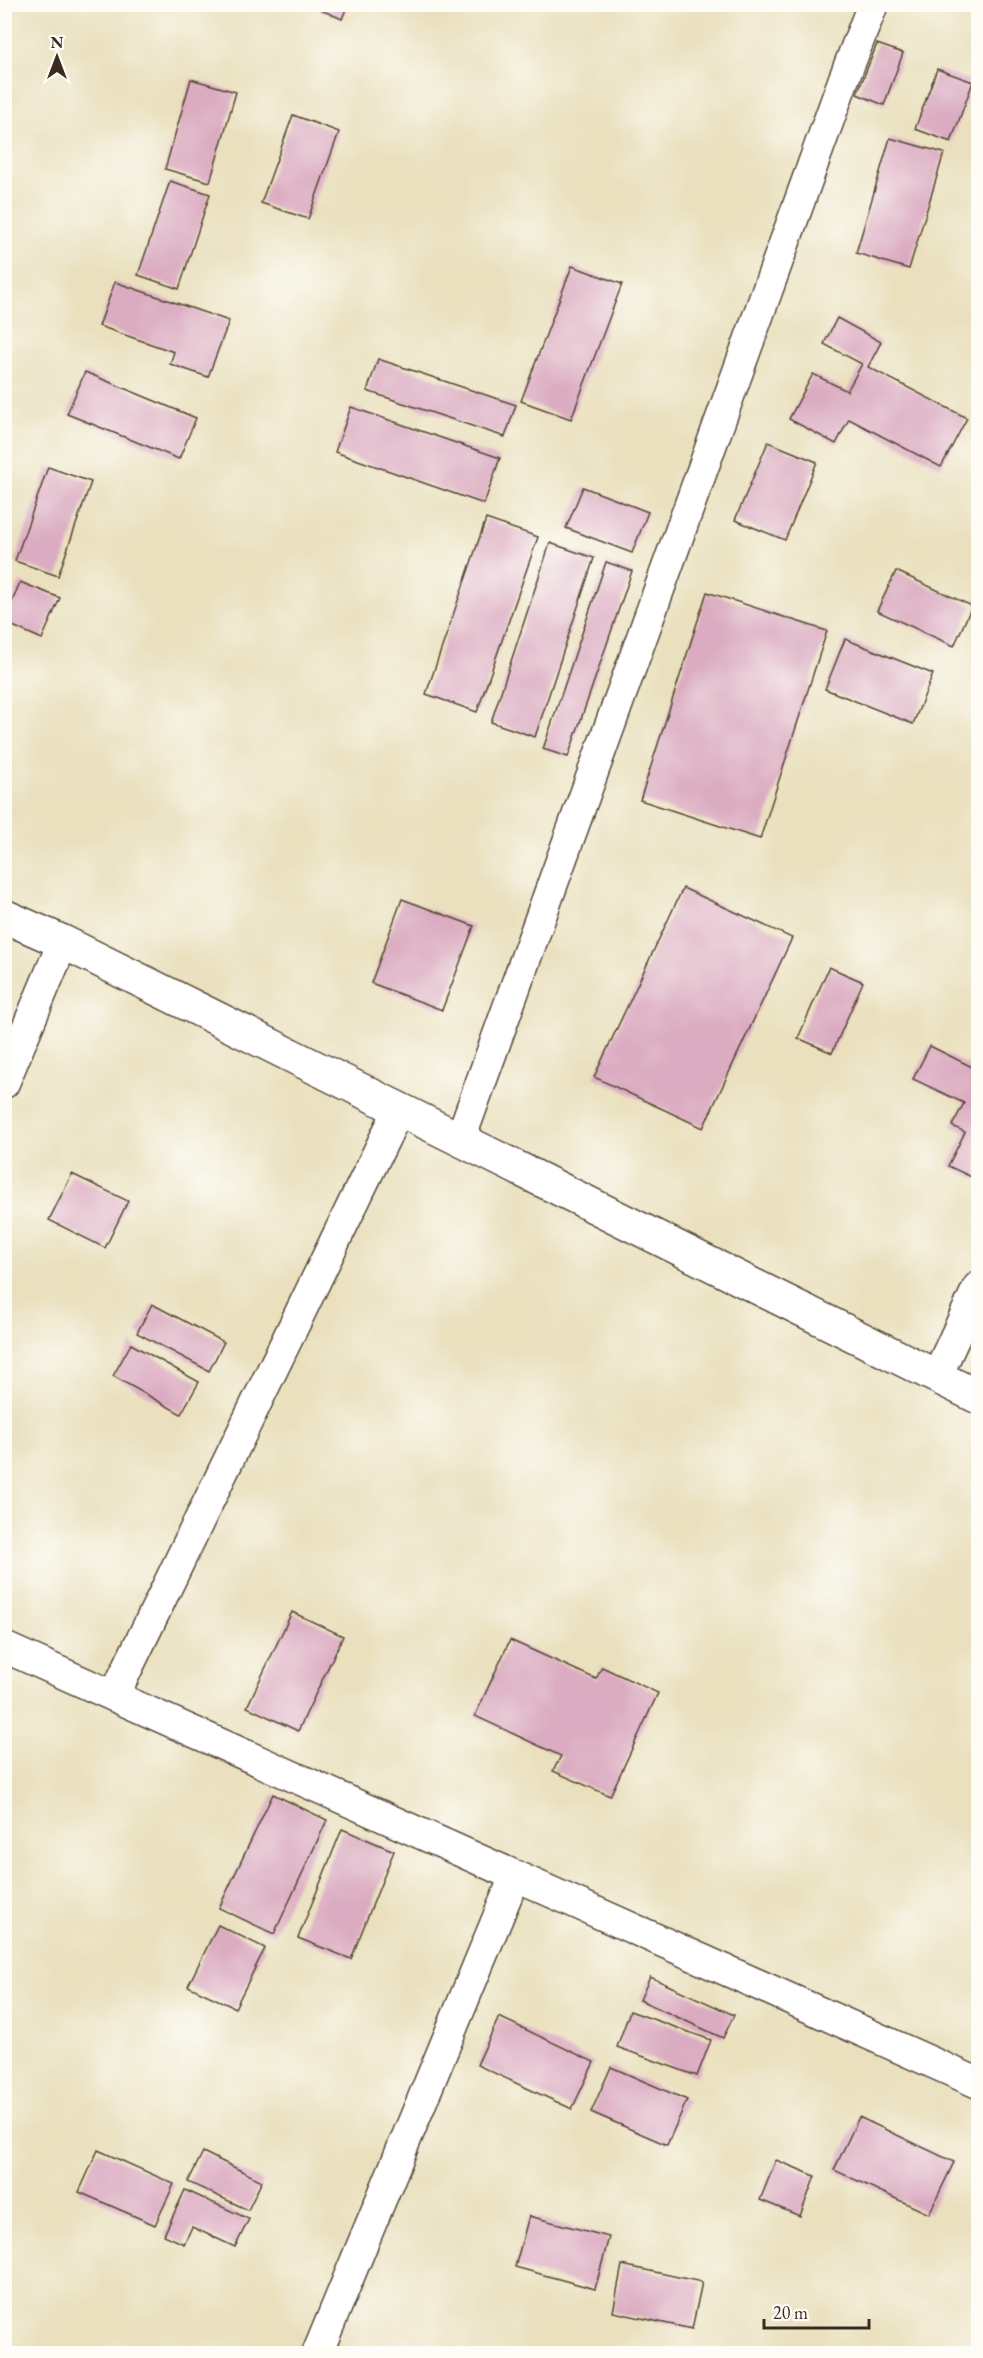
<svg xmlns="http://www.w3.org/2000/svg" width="983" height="2358" font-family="'EB Garamond',serif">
<rect width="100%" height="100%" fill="#fdfcf7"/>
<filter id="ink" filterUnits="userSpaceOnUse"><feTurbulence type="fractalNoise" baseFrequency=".0167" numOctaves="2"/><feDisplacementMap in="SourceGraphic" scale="12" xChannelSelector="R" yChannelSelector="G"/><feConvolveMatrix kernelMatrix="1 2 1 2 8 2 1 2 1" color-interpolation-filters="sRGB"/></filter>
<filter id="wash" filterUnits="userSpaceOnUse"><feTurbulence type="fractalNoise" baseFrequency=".008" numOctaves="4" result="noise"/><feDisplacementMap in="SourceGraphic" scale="24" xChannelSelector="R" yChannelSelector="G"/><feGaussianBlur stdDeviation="1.35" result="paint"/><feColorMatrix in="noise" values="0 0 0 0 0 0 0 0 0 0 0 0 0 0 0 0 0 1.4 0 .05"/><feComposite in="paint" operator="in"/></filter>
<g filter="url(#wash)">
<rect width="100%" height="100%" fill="#eae0be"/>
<g id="blocks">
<g fill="#dbacc1">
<polygon points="307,4 348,4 342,19"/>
<polygon points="877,44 903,53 884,105 857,94"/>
<polygon points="937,69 973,82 951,142 915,129"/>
<polygon points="191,79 236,92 210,182 165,169"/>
<polygon points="293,115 339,132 308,219 261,203"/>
<polygon points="890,138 944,153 909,269 856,253"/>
<polygon points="170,181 210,194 179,289 138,275"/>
<polygon points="572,266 622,284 571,419 521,401"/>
<polygon points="115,282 229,321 208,377 170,364 174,352 99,326"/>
<polygon points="837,318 881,342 868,367 967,418 941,467 849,419 836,444 789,419 813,374 847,391 862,364 824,344"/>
<polygon points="378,359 516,405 505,437 367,391"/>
<polygon points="85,372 196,418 179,459 67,414"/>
<polygon points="351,407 500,458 484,504 335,452"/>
<polygon points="768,442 817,462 785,540 735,520"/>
<polygon points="48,467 91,482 58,576 15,561"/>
<polygon points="583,487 648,512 632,553 566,528"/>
<polygon points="486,519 538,537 477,712 426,694"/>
<polygon points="550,543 594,558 535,737 491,722"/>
<polygon points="606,562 632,571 568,757 543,749"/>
<polygon points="896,571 972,606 954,646 877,611"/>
<polygon points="20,582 60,598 42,639 4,622"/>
<polygon points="707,592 827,631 760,839 640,800"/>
<polygon points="845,639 933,674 913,724 825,689"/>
<polygon points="683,888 792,938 703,1128 594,1077"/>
<polygon points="402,899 474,926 442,1010 371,983"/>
<polygon points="829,967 863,982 832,1053 798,1038"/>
<polygon points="930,1046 978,1070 978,1180 948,1166 965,1132 952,1126 964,1103 913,1079"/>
<polygon points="72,1174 128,1201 105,1248 49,1220"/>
<polygon points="152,1304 224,1342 209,1371 137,1333"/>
<polygon points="131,1344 199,1382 181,1414 113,1376"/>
<polygon points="292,1612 343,1636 298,1731 247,1707"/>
<polygon points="510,1640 596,1679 602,1667 658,1693 610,1796 553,1771 561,1756 475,1716"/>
<polygon points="273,1794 327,1820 274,1934 219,1908"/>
<polygon points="342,1829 394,1851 351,1959 298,1938"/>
<polygon points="218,1925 265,1948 235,2008 188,1986"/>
<polygon points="650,1977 734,2015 723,2038 640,2000"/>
<polygon points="630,2011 711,2040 697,2076 617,2047"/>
<polygon points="499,2017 594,2062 572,2109 477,2065"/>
<polygon points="611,2067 687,2100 667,2145 591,2112"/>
<polygon points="859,2117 954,2162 929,2214 834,2170"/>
<polygon points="98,2150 174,2184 155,2225 79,2192"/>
<polygon points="203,2152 262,2181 248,2210 188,2182"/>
<polygon points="776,2160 815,2176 800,2216 760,2200"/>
<polygon points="185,2190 249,2219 235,2247 192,2227 184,2244 164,2235"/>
<polygon points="529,2216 609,2237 595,2289 515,2267"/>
<polygon points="622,2265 702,2282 692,2329 613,2312"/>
</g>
</g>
</g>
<g filter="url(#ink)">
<use href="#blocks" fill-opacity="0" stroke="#554536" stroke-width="1.5"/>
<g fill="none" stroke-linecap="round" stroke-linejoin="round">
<defs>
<g id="street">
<polyline points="4,1083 63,942"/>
<polyline points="460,1140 843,81 873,4"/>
<polyline points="937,1376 978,1287"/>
<polyline points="4,1647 978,2083"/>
<polyline points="114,1696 399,1109"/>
<polyline points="317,2354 515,1876"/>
</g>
<polyline id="secondary" points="4,916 63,942 978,1397"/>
</defs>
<use href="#street" stroke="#554536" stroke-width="33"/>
<use href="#secondary" stroke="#554536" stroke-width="36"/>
<use href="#street" stroke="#fff" stroke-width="30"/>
<use href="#secondary" stroke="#fff" stroke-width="33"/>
</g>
</g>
<rect width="983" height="2358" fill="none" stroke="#fdfcf7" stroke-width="24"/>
<g transform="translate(57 57)" stroke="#fdfcf7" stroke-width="4.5" paint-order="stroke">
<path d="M0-4.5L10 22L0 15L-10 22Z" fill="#3b2a1e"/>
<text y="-9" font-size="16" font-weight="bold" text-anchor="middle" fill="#3b2a1e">N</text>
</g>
<path d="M764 2319v9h105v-9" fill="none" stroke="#3b2a1e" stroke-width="3"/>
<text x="773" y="2319" font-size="18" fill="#3b2a1e" stroke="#fdfcf7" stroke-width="4.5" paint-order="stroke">20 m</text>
</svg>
